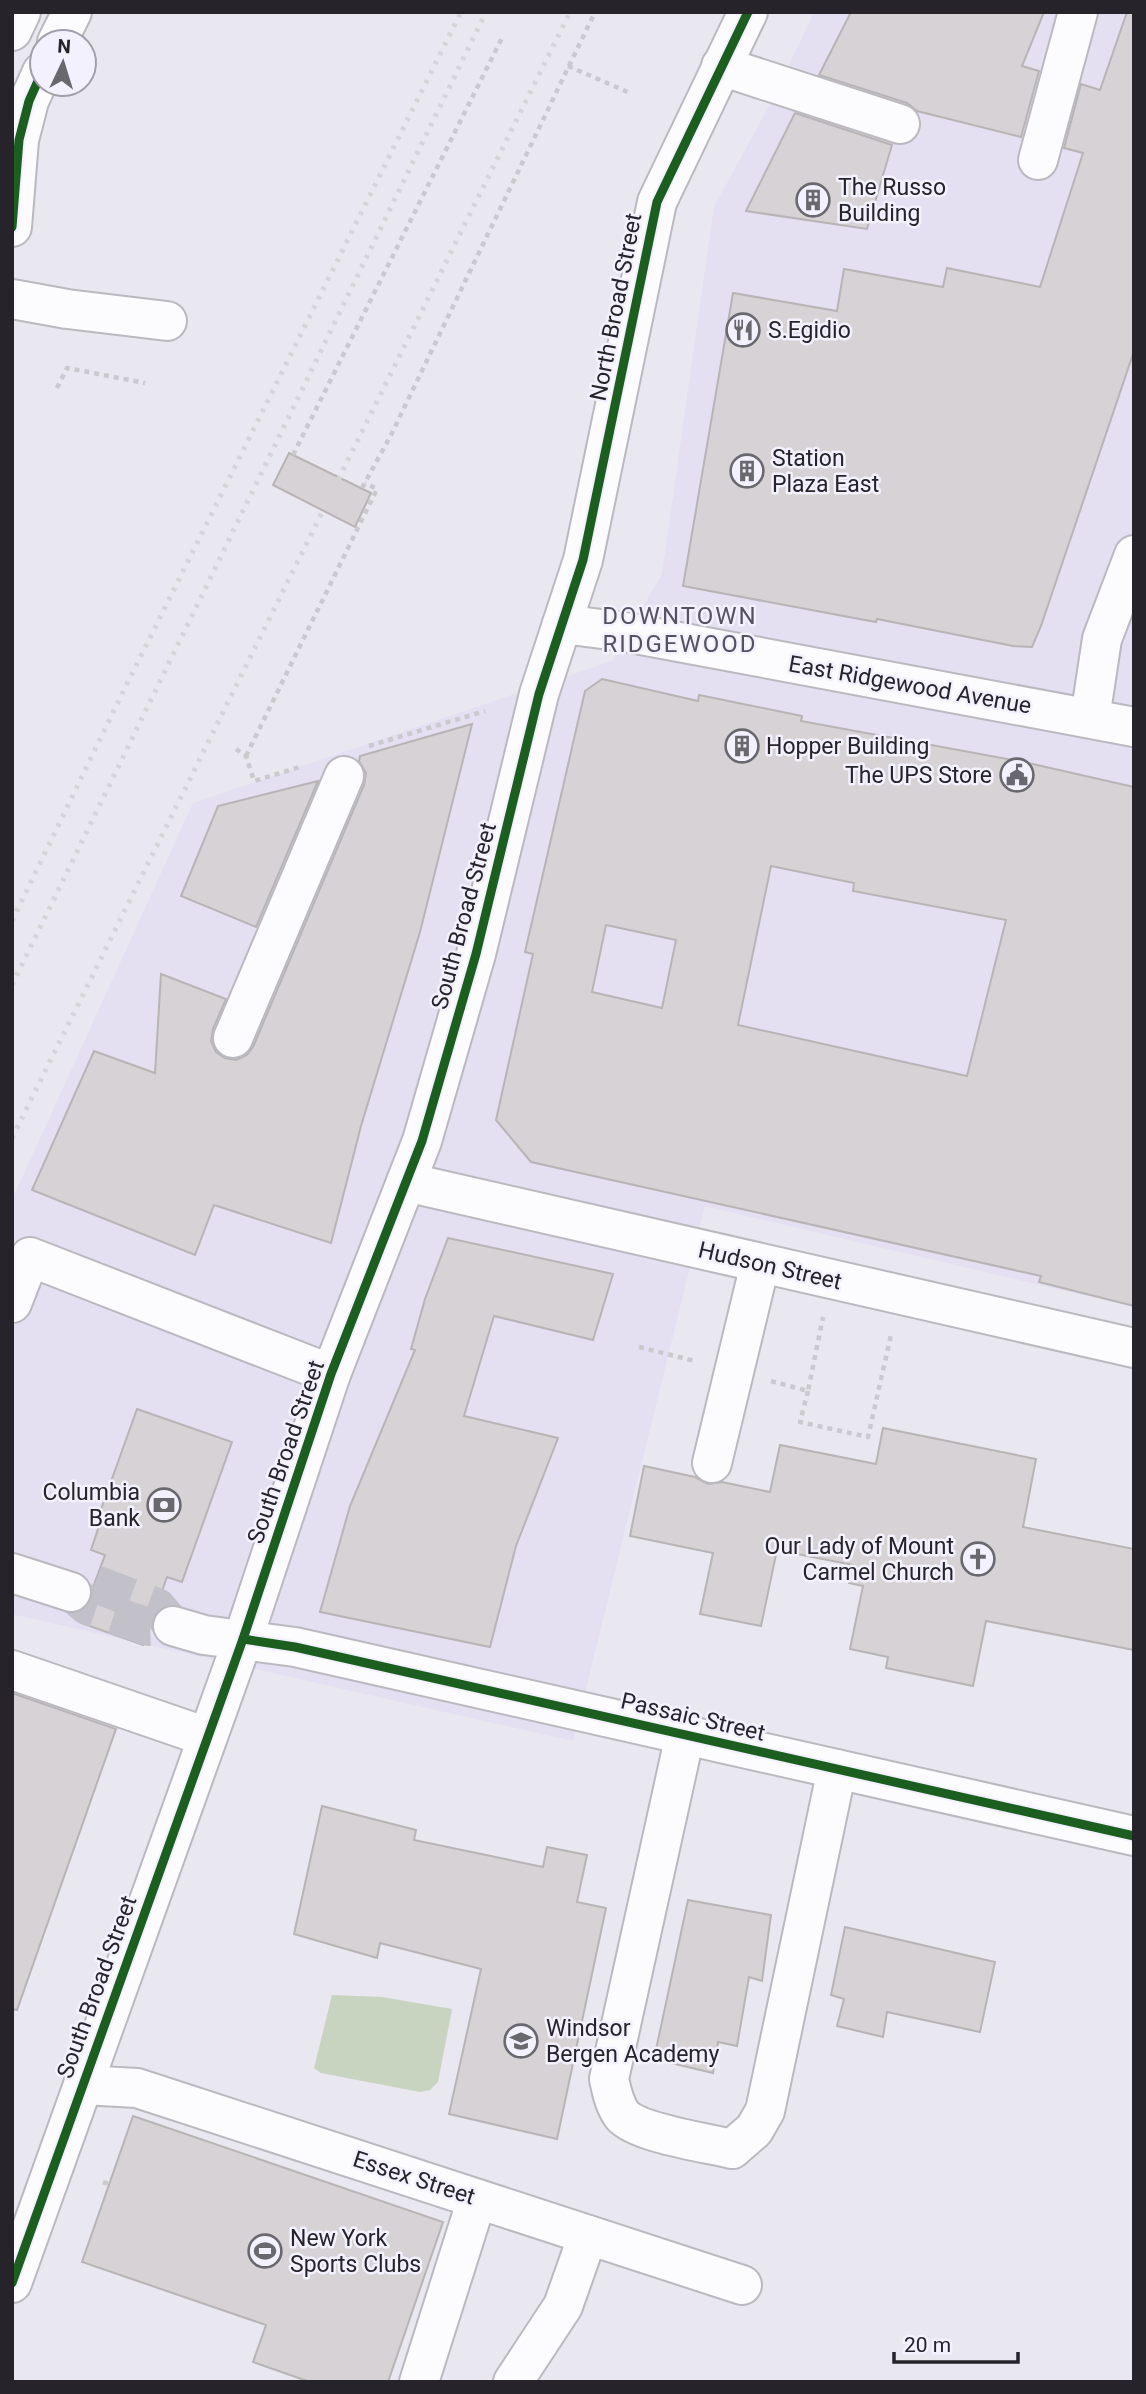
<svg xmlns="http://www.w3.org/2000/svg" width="1146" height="2394" font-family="Roboto,sans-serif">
<rect width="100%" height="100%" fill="#e9e7f0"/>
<polygon fill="#e4dff1" points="814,12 1134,12 1134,1307 705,1206 573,1741 12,1614 12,1200 193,803 612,661 662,574 714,207 774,97"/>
<polygon fill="#c8d3c0" points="332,1995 382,1997 452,2009 438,2082 430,2090 420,2092 321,2073 314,2068"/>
<g fill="#d6d2d5" stroke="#b8b4b6" stroke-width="2" fill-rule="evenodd">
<polygon points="851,12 1044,12 1022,66 1039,71 1021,137 917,111 907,103 819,75"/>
<polygon points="1127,12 1134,12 1134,351 1041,626 1032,647 1013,646 877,619 876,622 683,586 733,293 837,311 844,269 943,287 947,268 1040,287 1083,153 1064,148 1081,84 1100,90"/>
<polygon points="795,113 892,145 867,229 746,211"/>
<polygon points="289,453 371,493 355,527 273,485"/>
<path d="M602,679L698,701L699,695L802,716L801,721L1024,762L1134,787V1306L1039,1282L1041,1276L531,1162L496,1120L533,954L525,952L585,691ZM771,866L854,883L853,891L1006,920L967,1076L738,1025ZM606,925L676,940L662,1008L592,992Z"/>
<polygon points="472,724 420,932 361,1126 331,1243 214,1205 195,1255 32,1190 94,1051 155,1073 161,974 226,999 213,1029 211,1041 216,1052 225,1058 236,1060 247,1055 253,1047 364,785 366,773 359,761 360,756"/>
<polygon points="318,781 256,927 181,896 218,806"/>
<polygon points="448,1238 613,1274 593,1340 494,1316 464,1416 558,1438 516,1546 490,1647 320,1612 350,1506 415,1350 411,1349 425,1299"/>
<polygon points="137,1409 232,1442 182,1582 167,1577 143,1645 81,1623 92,1599 92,1590 105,1555 91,1550 102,1517 99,1515"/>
<polygon points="883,1428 1036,1459 1023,1527 1134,1549 1134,1650 986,1621 973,1686 886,1668 888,1657 850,1649 863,1586 849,1583 853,1565 777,1550 761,1626 700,1614 713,1553 630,1536 644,1466 695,1477 708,1484 722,1482 770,1492 780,1445 876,1464"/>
<polygon points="12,1693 116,1729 17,2010 12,2009"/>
<polygon points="322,1806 416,1830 414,1840 543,1867 547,1847 587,1855 577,1902 606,1908 557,2139 449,2114 481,1969 380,1943 377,1958 294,1934"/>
<polygon points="688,1900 771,1915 762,1981 749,1977 737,2046 718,2042 713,2073 654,2059"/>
<polygon points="845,1927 995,1962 980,2032 887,2012 883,2037 837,2026 844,1999 831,1995"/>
<polygon points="133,2116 443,2222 388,2382 310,2382 253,2362 266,2325 82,2262"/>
</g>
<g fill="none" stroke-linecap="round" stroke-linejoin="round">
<polygon stroke="#c2c0c8" stroke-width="38" stroke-dasharray="38 19" stroke-linecap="butt" points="95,1584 157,1607 173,1626 149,1627 87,1606 71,1592"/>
<defs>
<g id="minor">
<polyline points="721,66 900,124"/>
<polyline points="1038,160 1078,12"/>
<polyline points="12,299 67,309 167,321"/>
<polyline points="562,624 625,632 1134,727"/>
<polyline points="1090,718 1102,639 1134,555"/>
<polyline points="233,1038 344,776"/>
<polyline points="406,1182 1134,1348"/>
<polyline points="12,1303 30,1257 331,1374"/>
<polyline points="712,1463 760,1264"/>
<polyline points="12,1573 71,1592"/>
<polyline points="173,1626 204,1635 295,1647 1134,1836"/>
<polyline points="12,1670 207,1737"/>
<path d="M685,1735L609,2079C612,2092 614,2104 622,2115C637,2133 707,2143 732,2149L754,2130L765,2111L837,1769"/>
<polyline points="83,2085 137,2088 742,2285"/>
<polyline points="12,2283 243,1639 331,1374 422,1141 476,954 539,694 583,560 657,202 748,12"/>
<polyline points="419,2382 477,2199"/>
<polyline points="513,2382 563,2306 588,2235"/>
</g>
<g id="major">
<polyline points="12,31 21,12"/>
<polyline points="57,42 72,12"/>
<polyline points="12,227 19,140 29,101 42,72"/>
</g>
</defs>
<use href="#minor" stroke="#bbb9c0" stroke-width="42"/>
<use href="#major" stroke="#bbb9c0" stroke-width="42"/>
<g stroke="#cac9cd" stroke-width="4.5" stroke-dasharray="5 5" stroke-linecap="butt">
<polyline points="568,66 632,94"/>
<polyline points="57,388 67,368 145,383"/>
<polyline points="293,455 502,38"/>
<polyline points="362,488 391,435 595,12"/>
<polyline points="369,746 485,711"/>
<polyline points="236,749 246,756 254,781 303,766"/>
<polyline points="246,756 377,489 365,483"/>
<polyline points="639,1347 695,1361"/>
<polyline points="771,1381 808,1391 823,1317"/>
<polyline points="808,1391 800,1422 868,1437 891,1335"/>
<polyline points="103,2182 109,2184"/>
</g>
<use href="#minor" stroke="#fcfbfd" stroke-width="38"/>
<use href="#major" stroke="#fcfbfd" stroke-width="38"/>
<g stroke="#d5d4d6" stroke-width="5" stroke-dasharray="3.5 7" stroke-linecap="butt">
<polyline points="12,921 119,700 461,12"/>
<polyline points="12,985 486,12"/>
<polyline points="12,1138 570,12"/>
</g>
<defs>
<g id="cycleway">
<polyline points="12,227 19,140 29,101 42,72"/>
<polyline points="243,1639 295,1647 1134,1836"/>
<polyline points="12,2283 243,1639 331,1374 422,1141 476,954 539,694 583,560 657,202 748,12"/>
</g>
</defs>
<use href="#cycleway" stroke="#f4f1ff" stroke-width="13"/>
<use href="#cycleway" stroke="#1b5e20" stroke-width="9"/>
</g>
<defs>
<symbol id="building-ring" viewBox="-11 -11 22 22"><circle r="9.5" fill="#f4f1ff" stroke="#6a686f" stroke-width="1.5"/><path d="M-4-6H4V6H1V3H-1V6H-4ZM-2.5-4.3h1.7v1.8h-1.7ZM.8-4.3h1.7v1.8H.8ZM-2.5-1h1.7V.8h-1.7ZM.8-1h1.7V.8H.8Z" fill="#6a686f"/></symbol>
<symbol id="restaurant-ring" viewBox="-11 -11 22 22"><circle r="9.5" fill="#f4f1ff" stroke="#6a686f" stroke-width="1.5"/><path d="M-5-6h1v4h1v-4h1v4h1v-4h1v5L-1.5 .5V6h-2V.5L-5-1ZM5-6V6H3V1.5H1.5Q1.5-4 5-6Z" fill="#6a686f"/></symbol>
<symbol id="civic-ring" viewBox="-11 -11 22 22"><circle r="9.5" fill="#f4f1ff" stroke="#6a686f" stroke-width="1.5"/><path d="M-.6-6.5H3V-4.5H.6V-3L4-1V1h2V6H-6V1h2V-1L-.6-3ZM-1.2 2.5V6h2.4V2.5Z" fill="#6a686f"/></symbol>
<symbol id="bank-ring" viewBox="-11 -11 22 22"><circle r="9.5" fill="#f4f1ff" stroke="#6a686f" stroke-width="1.5"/><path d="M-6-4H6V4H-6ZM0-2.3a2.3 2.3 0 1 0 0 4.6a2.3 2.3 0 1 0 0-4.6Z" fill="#6a686f"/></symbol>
<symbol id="church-ring" viewBox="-11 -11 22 22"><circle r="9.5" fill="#f4f1ff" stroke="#6a686f" stroke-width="1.5"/><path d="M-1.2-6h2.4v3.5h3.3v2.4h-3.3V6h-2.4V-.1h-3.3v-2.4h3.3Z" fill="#6a686f"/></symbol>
<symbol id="school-ring" viewBox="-11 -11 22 22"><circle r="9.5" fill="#f4f1ff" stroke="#6a686f" stroke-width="1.5"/><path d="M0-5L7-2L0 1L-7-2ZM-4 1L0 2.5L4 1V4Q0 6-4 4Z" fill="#6a686f"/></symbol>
<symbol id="stadium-ring" viewBox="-11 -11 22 22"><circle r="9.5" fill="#f4f1ff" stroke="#6a686f" stroke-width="1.5"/><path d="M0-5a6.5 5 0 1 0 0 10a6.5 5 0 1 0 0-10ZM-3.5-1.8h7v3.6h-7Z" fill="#6a686f"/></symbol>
</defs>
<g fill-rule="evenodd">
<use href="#building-ring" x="794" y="181" width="38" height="38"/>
<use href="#restaurant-ring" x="724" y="311" width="38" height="38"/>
<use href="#building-ring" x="728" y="452" width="38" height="38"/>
<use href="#building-ring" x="723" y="727" width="38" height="38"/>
<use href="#civic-ring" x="998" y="756" width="38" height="38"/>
<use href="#bank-ring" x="145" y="1486" width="38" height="38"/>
<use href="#church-ring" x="959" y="1540" width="38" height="38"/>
<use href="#school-ring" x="502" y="2022" width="38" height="38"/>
<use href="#stadium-ring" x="246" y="2232" width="38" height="38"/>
</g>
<g text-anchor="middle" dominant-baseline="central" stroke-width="5" stroke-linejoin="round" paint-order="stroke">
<g font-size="23" fill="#26242a" stroke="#f4f1ff" text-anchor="start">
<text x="838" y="187">The Russo<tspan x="838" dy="26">Building</tspan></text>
<text x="768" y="330">S.Egidio</text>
<text x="772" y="458">Station<tspan x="772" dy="26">Plaza East</tspan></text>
<text x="766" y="746">Hopper Building</text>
<text x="992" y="775" text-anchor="end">The UPS Store</text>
<text x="140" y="1492" text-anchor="end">Columbia<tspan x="140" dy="26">Bank</tspan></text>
<text x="954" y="1546" text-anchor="end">Our Lady of Mount<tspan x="954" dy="26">Carmel Church</tspan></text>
<text x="546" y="2028">Windsor<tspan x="546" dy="26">Bergen Academy</tspan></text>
<text x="290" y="2238">New York<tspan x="290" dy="26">Sports Clubs</tspan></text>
</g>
<g font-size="23" fill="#26242a" stroke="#f4f1ff">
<text transform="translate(616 307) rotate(-79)">North Broad Street</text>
<text transform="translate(910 685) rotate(10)">East Ridgewood Avenue</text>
<text transform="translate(464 916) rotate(-75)">South Broad Street</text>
<text transform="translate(770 1266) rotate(13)">Hudson Street</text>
<text transform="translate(286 1452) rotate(-71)">South Broad Street</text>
<text transform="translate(693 1717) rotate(13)">Passaic Street</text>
<text transform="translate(97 1987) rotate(-70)">South Broad Street</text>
<text transform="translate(414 2178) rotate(18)">Essex Street</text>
</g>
<g font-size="24" letter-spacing="2" fill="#555160" stroke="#f4f1ff">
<text x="680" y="616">DOWNTOWN<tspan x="680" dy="28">RIDGEWOOD</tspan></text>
</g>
</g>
<rect width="1146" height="2394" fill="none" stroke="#26242a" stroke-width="28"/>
<g transform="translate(63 63) rotate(4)"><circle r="33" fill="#f4f1ff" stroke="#a29faa" stroke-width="2"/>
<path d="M0-5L12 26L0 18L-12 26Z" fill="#6a686f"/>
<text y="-10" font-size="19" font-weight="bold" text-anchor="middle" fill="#26242a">N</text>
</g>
<path d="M894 2352v10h124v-10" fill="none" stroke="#26242a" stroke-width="3.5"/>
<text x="904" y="2352" font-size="21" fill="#26242a" stroke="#f4f1ff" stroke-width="5" paint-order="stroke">20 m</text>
</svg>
